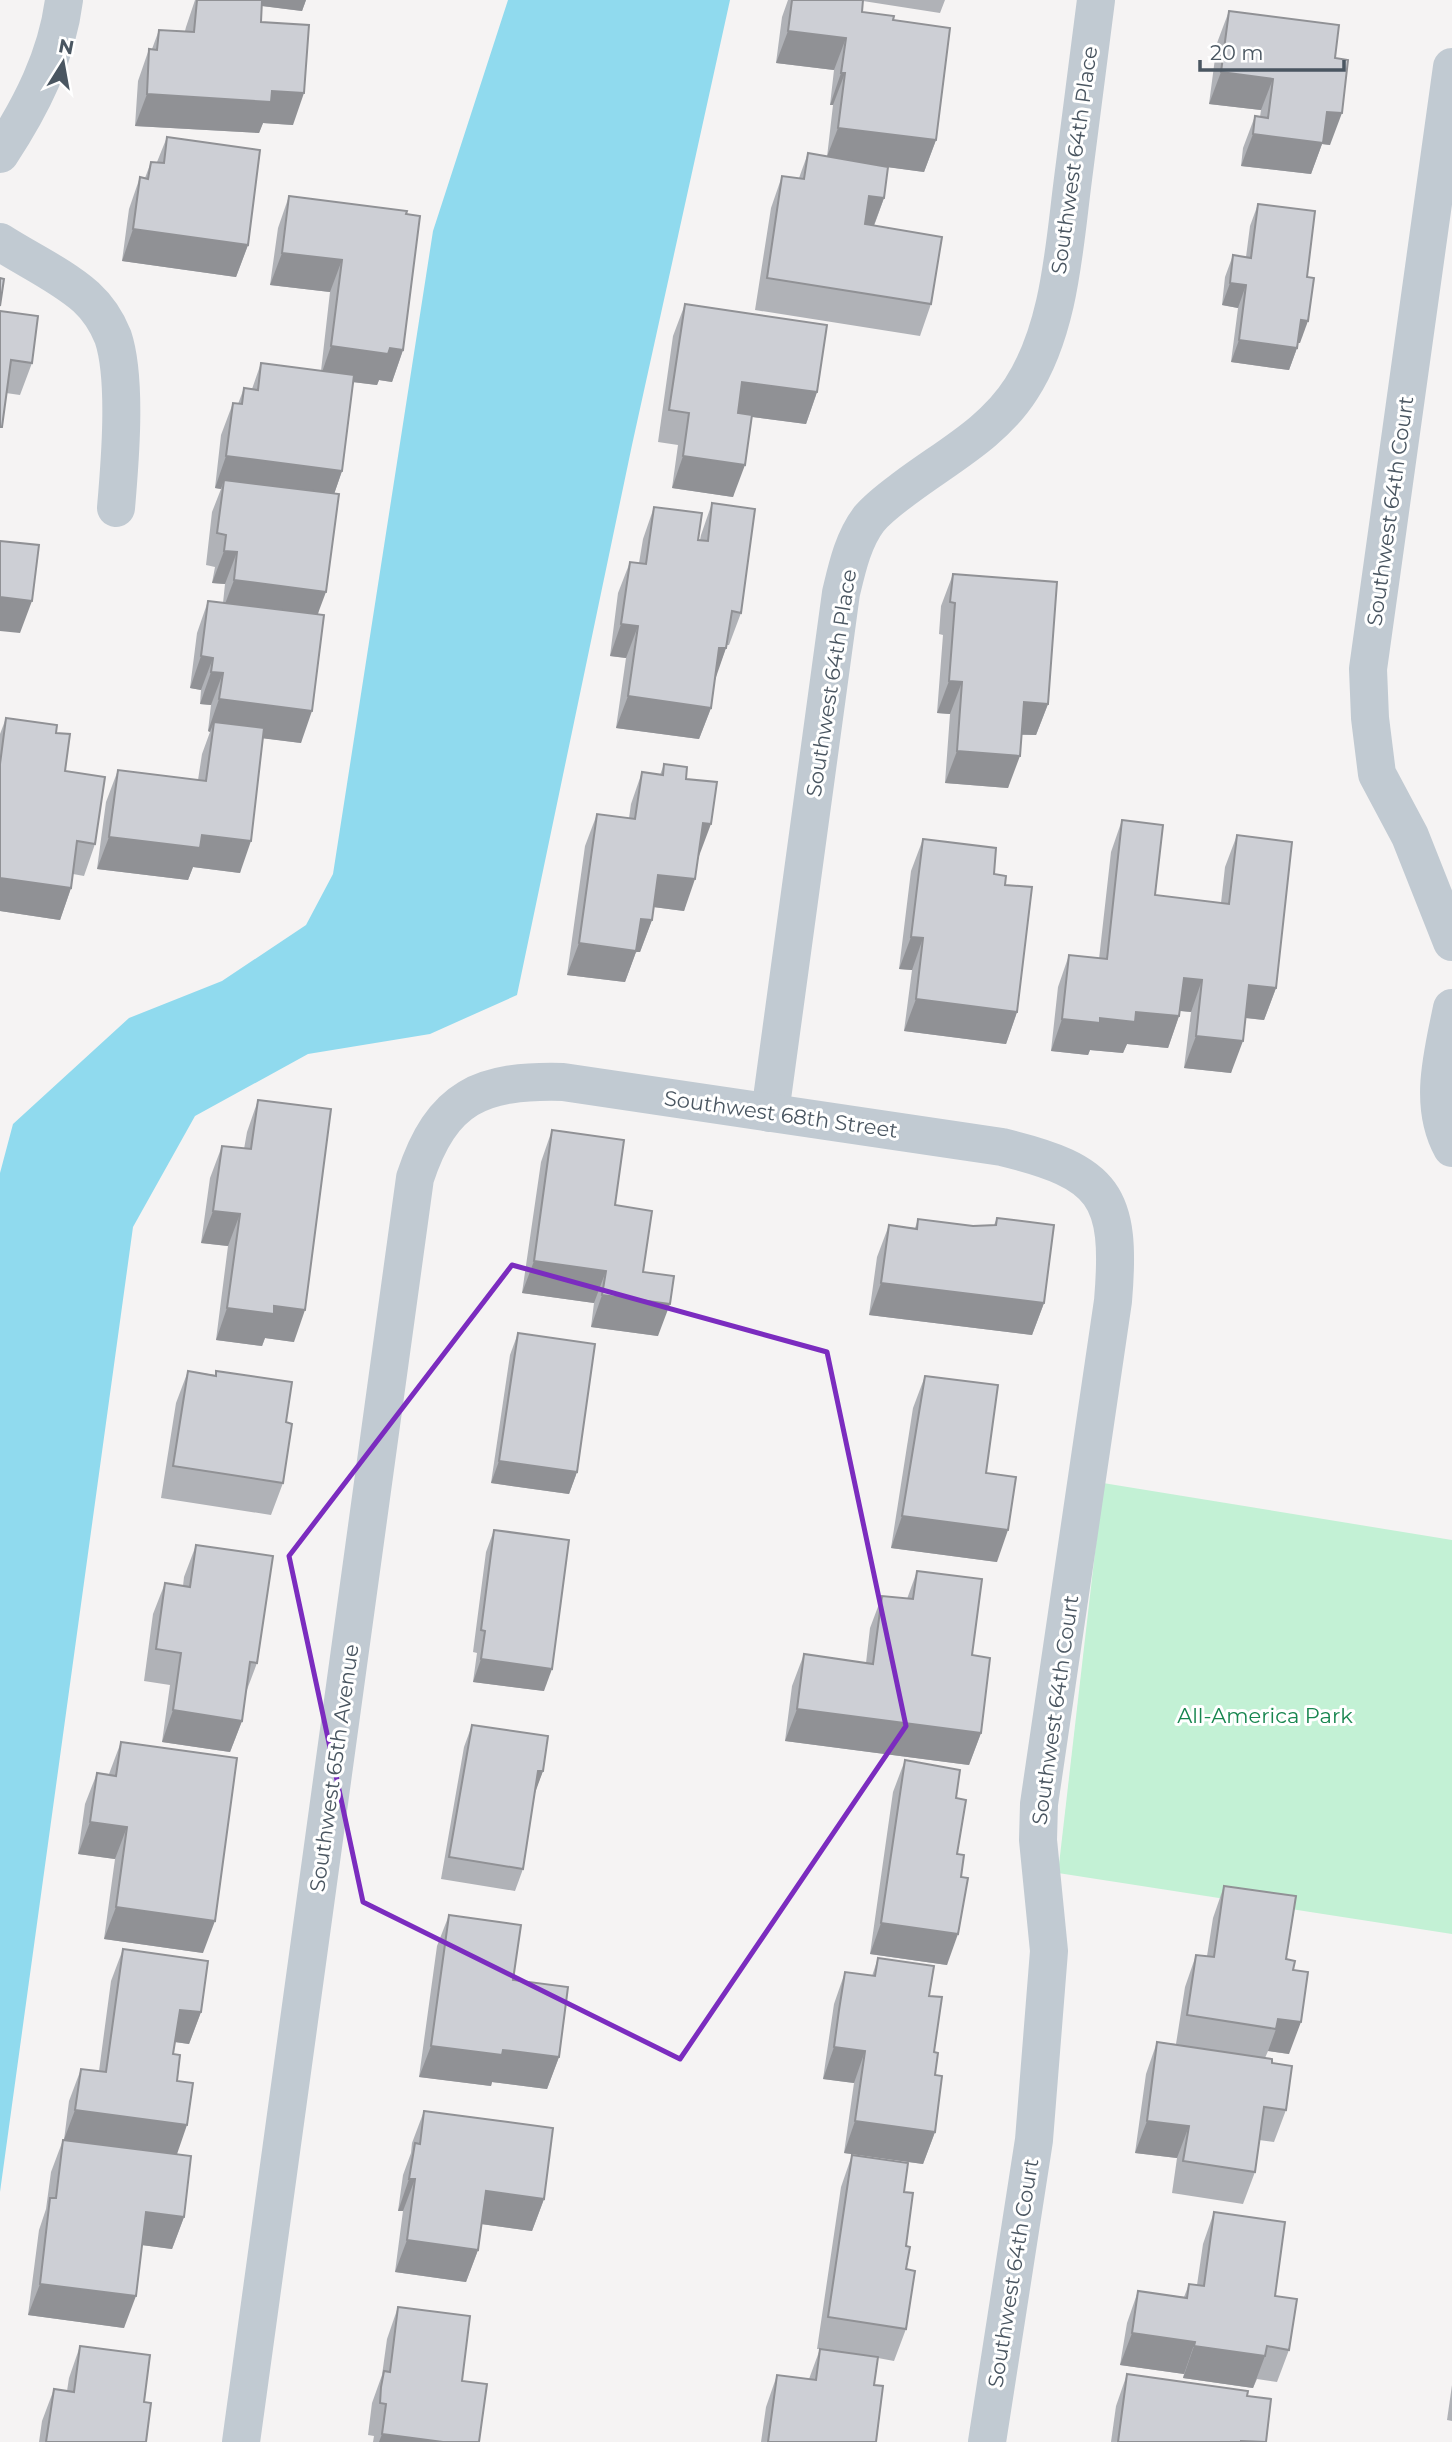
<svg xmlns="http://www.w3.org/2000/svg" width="1452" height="2442" font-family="Montserrat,sans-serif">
<rect width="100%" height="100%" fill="#f5f3f3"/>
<polygon fill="#c3f1d5" points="1103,1483 1452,1540 1452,1934 1058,1873"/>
<polygon fill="#90daee" points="508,0 730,0 632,445 517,995 430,1034 308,1054 195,1116 133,1227 0,2192 0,1173 13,1124 129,1018 222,981 306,925 333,874 433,231"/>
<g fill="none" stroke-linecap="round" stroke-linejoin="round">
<g stroke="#c1cad2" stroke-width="38">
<polyline points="1452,67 1368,669 1370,718 1377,774 1410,836 1452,942"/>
<path d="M0,154C31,107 57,56 64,0"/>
<path d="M0,242C28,260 61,275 86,297C98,308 107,322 113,337C127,379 120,462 116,508"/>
<path d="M1452,1008C1443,1053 1428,1105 1452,1148"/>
<path d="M770,1113L841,593C847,568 853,540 869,519C879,507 893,497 905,488C946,457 993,433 1021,389C1060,329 1064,248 1073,179C1081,119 1088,60 1096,0"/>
<path d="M241,2442L415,1178C442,1096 481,1080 563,1082L1002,1147C1105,1172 1122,1195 1113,1301L1039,1804L1038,1840L1049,1951L1034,2140L987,2442"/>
</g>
</g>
<g fill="#b0b2b7">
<polygon points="195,0 306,0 302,11 262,6 261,22 293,125 263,123 259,133 135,126 138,81 149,49 152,49 159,30 185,31 186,27"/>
<polygon points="788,0 945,0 940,13 863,1 862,12 893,20 936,140 924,172 888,167 884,198 874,226 931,304 920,336 755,310 771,208 782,176 799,178 808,153 827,157 833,105 830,105 834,70 776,63 782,17"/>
<polygon points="1229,11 1335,58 1330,145 1322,144 1311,174 1241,166 1243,148 1255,116 1260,117 1261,110 1209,104 1217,43"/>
<polygon points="167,137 248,245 236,277 122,261 129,209 140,177 145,178 151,162 157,162"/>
<polygon points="289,196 406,214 403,350 392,382 379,380 377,385 353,382 342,471 334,494 301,743 263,738 240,873 193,867 188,880 97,869 106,802 118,770 198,780 202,754 210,732 208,731 211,705 200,704 201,690 190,688 197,633 208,601 223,603 225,584 212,583 215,567 206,565 212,512 221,489 215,488 221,435 233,403 238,404 244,388 252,389 261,363 321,371 330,292 270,285 278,228"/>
<polygon points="1258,204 1300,343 1298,343 1297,348 1289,370 1231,362 1238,308 1222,305 1225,277 1233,255 1246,257 1250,226"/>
<polygon points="685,304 817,392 806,424 752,417 733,497 672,488 678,445 658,442 673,336"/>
<polygon points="0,311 32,363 20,395 6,393"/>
<polygon points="712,503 741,613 729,645 727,645 714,680 711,708 699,739 616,728 626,658 610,656 618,593 630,562 639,563 643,539 654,507 700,540 701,535"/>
<polygon points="953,574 1048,704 1036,735 1022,735 1008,788 945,783 950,714 937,713 943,635 939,634 941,606"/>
<polygon points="6,718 56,733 65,771 95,844 84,876 73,874 71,888 60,920 0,911 0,734"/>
<polygon points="664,764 686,779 699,856 684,911 653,907 652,920 640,952 636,952 625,982 567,975 585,846 597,814 629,818 631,804 642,772 660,775"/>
<polygon points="1122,820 1155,895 1221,903 1225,867 1237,835 1276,988 1264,1020 1245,1018 1231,1073 1184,1068 1191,1012 1180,1011 1179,1016 1168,1048 1127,1044 1123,1053 1090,1050 1088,1055 1051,1051 1058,987 1069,955 1099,959 1111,852"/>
<polygon points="923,839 994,874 1005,885 1017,1012 1006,1044 904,1031 912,970 899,969 911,871"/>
<polygon points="258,1100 294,1342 265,1338 262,1346 216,1340 228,1246 201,1243 210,1178 222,1146 244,1149 247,1132"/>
<polygon points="552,1130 615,1205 643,1272 658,1336 591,1327 594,1303 522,1293 541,1162"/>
<polygon points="997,1218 1044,1303 1032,1335 869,1315 877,1257 889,1225 915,1228 918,1219 973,1226 994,1225"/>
<polygon points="518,1333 577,1472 569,1494 491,1483 510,1355"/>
<polygon points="188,1371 215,1375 216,1371 286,1422 283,1483 271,1515 161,1498 176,1403"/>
<polygon points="925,1376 986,1473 997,1562 891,1548 913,1408"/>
<polygon points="494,1530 544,1691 473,1682 477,1653 473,1652 486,1552"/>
<polygon points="196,1545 257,1663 245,1695 242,1721 230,1752 162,1742 170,1685 144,1681 153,1614 165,1583 183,1586 184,1577"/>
<polygon points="917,1571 972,1655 981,1733 969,1765 785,1741 792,1686 804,1654 866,1663 870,1628 882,1596 907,1599"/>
<polygon points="472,1725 543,1771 535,1791 523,1869 515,1891 441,1879 464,1747"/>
<polygon points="121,1742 203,1953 104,1939 115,1859 78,1854 85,1804 97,1773 109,1774"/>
<polygon points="905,1760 956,1798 957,1854 961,1877 947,1965 870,1954 893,1792"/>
<polygon points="1224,1886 1286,1959 1293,1970 1289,2054 1268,2051 1265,2058 1272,2063 1286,2110 1274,2142 1259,2140 1255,2172 1243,2204 1172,2193 1177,2158 1135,2153 1146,2074 1157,2042 1176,2044 1185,1987 1196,1955 1207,1956 1213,1918"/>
<polygon points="449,1915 513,1980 559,2057 547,2089 492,2082 491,2086 419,2077 437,1946"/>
<polygon points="123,1949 201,2012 189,2044 175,2042 173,2054 177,2081 177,2154 184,2217 172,2249 142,2245 124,2328 28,2315 39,2230 46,2209 51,2172 63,2140 64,2140 69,2101 81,2069 99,2071 111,1981"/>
<polygon points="878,1958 929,1996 934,2052 935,2132 923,2164 844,2153 854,2083 823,2079 834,2004 845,1972 872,1976"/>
<polygon points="424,2111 544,2199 532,2231 481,2224 478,2250 466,2282 395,2272 403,2211 398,2211 403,2175 411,2153 412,2143"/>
<polygon points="852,2155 904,2192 906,2269 906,2329 894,2361 878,2358 874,2385 876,2442 761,2442 766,2407 777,2375 809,2379 820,2349 817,2349 841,2187"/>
<polygon points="1214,2212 1275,2296 1289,2350 1277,2382 1257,2379 1253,2388 1183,2378 1184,2374 1120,2365 1127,2323 1138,2291 1184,2297 1189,2284 1197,2285 1203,2244"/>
<polygon points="398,2307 462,2381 479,2442 373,2442 374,2436 368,2435 372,2403 382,2375 387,2339"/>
<polygon points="80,2346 144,2402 146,2442 39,2442 42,2421 54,2389 67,2391 69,2378"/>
<polygon points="1127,2374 1247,2396 1266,2442 1111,2442 1116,2406"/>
<polygon points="1452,2385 1452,2421 1447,2420"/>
</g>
<g fill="#909195">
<polygon points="215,0 306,0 302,11"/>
<polygon points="788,31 846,38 834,70 776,63"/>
<polygon points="1221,72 1273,79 1261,110 1209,104"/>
<polygon points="841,73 845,73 833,105 830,105"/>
<polygon points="272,91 304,93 293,125 263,123 259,133 135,126 147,94"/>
<polygon points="1327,112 1342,113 1330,145 1322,144 1311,174 1241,166 1253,134"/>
<polygon points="838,128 936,140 924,172 826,159"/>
<polygon points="869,196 884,198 872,230 858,228"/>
<polygon points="133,229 248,245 236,277 122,261"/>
<polygon points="282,253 342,260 330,292 270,285"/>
<polygon points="1230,283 1246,285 1238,308 1222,305"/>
<polygon points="1301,320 1308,321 1300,343 1293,343"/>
<polygon points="1239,340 1297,348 1289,370 1231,362"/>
<polygon points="331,346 390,348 403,350 392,382 379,380 377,385 320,378"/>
<polygon points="742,382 817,392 806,424 731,414"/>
<polygon points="226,456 342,471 331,503 224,480 221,489 215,488"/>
<polygon points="683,456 745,465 733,497 672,488"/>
<polygon points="224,551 237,552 225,584 212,583"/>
<polygon points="234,580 326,592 314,624 222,612"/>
<polygon points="0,597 32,601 20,633 0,631"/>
<polygon points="621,624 638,626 626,658 610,656"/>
<polygon points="719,648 726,648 715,680 707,679"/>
<polygon points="201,656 213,658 201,690 190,688"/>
<polygon points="211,672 223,673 211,705 200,704"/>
<polygon points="949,681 962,682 950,714 937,713"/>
<polygon points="628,696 711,708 699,739 616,728"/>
<polygon points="219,699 312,711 301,743 212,732 214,722 210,732 208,731"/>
<polygon points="1024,702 1048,704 1036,735 1012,734"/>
<polygon points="957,751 1020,756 1008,788 945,783"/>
<polygon points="703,823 711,824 699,856 691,855"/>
<polygon points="202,835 251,841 240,873 193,867 188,880 97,869 109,837"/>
<polygon points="658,875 695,879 684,911 646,906"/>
<polygon points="0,878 71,888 60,920 0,911"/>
<polygon points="641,919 652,920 640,952 636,952 625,982 567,975 579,943"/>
<polygon points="911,937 923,938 912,970 899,969"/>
<polygon points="1184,978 1202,980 1191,1012 1172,1010"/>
<polygon points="1249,985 1276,988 1264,1020 1238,1017"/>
<polygon points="916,999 1017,1012 1006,1044 904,1031"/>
<polygon points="1136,1012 1179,1016 1168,1048 1127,1044 1123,1053 1090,1050 1088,1055 1051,1051 1062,1019 1100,1018"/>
<polygon points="1196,1036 1243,1041 1231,1073 1184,1068"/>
<polygon points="213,1211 240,1214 228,1246 201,1243"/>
<polygon points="534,1261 606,1271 594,1303 522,1293"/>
<polygon points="881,1283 1044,1303 1032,1335 869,1315"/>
<polygon points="602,1295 670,1304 658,1336 591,1327"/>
<polygon points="274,1306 305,1310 294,1342 265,1338 262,1346 216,1340 227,1308"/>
<polygon points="499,1461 577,1472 569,1494 491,1483"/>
<polygon points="902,1516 1008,1530 997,1562 891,1548"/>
<polygon points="481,1659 552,1669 544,1691 473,1682"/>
<polygon points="797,1709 981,1733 969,1765 785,1741"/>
<polygon points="173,1710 242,1721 230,1752 162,1742"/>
<polygon points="538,1771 543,1771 535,1793"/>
<polygon points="90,1822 127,1827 115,1859 78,1854"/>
<polygon points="116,1907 215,1921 203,1953 104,1939"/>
<polygon points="881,1923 958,1934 947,1965 870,1954"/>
<polygon points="180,2010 201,2012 189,2044 168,2041"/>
<polygon points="1278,2019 1301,2022 1289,2054 1268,2051 1276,2029"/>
<polygon points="431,2046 503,2050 559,2057 547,2089 492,2082 491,2086 419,2077"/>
<polygon points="834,2047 865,2051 854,2083 823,2079"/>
<polygon points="75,2110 187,2125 176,2157 63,2142"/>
<polygon points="855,2121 935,2132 923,2164 844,2153"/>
<polygon points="1147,2121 1189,2126 1177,2158 1135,2153"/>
<polygon points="409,2179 415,2179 403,2211 398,2211"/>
<polygon points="486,2191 544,2199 532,2231 474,2223"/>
<polygon points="146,2212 184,2217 172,2249 134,2244"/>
<polygon points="407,2240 478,2250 466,2282 395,2272"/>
<polygon points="40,2284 136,2296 124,2328 28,2315"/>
<polygon points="1132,2333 1195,2342 1184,2374 1120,2365"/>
<polygon points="1194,2346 1265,2356 1253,2388 1183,2378"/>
<polygon points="382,2434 443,2442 379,2442"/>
</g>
<g fill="#cdcfd5" stroke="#909195" stroke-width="2">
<polygon points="197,0 262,0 261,22 309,25 304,93 272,91 271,102 147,94 149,49 157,50 159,30 194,32"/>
<polygon points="792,0 863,0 862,12 894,16 893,20 950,28 936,140 838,128 845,73 841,73 846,38 788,31"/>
<polygon points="1229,11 1339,25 1335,58 1348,60 1342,113 1327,112 1323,143 1253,134 1255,116 1268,118 1273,79 1221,72"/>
<polygon points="167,137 260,150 248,245 133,229 140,177 148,179 151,162 164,163"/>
<polygon points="808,153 888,167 884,198 869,196 865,224 942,237 931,304 767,278 782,176 804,179"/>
<polygon points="289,196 407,211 406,214 420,216 403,350 390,348 388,354 331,346 342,260 282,253"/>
<polygon points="1258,204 1315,211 1307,277 1314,278 1308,321 1301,320 1297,348 1239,340 1246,285 1230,283 1233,255 1251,258"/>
<polygon points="0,278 4,279 0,306"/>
<polygon points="685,304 827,325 817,392 742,382 738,413 752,415 745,465 683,456 689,413 669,410"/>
<polygon points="0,311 38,316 32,363 11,360 2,427 0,427"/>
<polygon points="261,363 354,375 342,471 226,456 233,403 242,404 244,388 258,390"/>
<polygon points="224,480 339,494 326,592 234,580 237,552 224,551 226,535 217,533"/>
<polygon points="712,503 755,509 741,613 732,611 726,648 719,648 711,708 628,696 638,626 621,624 630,562 646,564 654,507 702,513 698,540 708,541"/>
<polygon points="0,541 39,545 32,601 0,597"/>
<polygon points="953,574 1057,582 1048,704 1024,702 1020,756 957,751 962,682 949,681 955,603 950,602"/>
<polygon points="208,601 324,615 312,711 219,699 223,673 211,672 213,658 201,656"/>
<polygon points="6,718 57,725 56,733 70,734 65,771 105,777 95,844 77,841 71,888 0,878 0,764"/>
<polygon points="214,722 264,728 251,841 202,835 200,848 109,837 118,770 206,781"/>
<polygon points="664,764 687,767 686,779 717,782 711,824 703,823 695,879 658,875 652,920 641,919 636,951 579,943 597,814 635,819 642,772 663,775"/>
<polygon points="1122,820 1163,825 1155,895 1229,904 1237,835 1292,842 1276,988 1249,985 1243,1041 1196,1036 1202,980 1184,978 1179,1016 1136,1012 1135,1022 1100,1018 1100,1023 1062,1019 1069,955 1107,959"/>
<polygon points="923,839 996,848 994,874 1006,876 1005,885 1032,887 1017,1012 916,999 923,938 911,937"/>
<polygon points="258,1100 331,1109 305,1310 274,1306 274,1314 227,1308 240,1214 213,1211 222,1146 251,1149"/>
<polygon points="552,1130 624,1140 615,1205 652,1211 643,1272 674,1276 670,1304 602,1295 606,1271 534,1261"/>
<polygon points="997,1218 1054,1225 1044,1303 881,1283 889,1225 917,1229 918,1219 973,1226 996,1225"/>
<polygon points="518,1333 595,1344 577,1472 499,1461"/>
<polygon points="188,1371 216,1376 216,1371 292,1382 286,1422 292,1424 283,1483 173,1466"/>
<polygon points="925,1376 998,1385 986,1473 1016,1477 1008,1530 902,1516"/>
<polygon points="494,1530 569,1540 552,1669 481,1659 485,1631 481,1630"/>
<polygon points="196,1545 273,1556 257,1663 250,1662 242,1721 173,1710 181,1653 156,1649 165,1583 190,1587"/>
<polygon points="917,1571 982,1579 972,1655 990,1658 981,1733 797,1709 804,1654 873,1664 882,1596 913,1599"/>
<polygon points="472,1725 548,1736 543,1771 538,1771 523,1869 449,1857"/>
<polygon points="121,1742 237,1758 215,1921 116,1907 127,1827 90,1822 97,1773 116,1776"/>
<polygon points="905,1760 960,1770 956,1798 966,1800 957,1854 964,1855 961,1877 968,1878 958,1934 881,1923"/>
<polygon points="1224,1886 1296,1896 1286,1959 1295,1961 1293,1970 1308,1972 1301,2022 1278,2019 1276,2029 1187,2015 1196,1955 1214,1957"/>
<polygon points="449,1915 521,1925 513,1980 568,1987 559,2057 503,2050 502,2055 431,2046"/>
<polygon points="123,1949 208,1961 201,2012 180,2010 173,2054 180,2055 177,2081 193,2083 187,2125 75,2110 81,2069 106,2072"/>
<polygon points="878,1958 934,1966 929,1996 942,1997 934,2052 938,2053 935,2075 942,2076 935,2132 855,2121 865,2051 834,2047 839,2010 845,1972 875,1976"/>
<polygon points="1157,2042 1272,2059 1272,2063 1292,2066 1286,2110 1264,2107 1255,2172 1183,2161 1189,2126 1147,2121"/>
<polygon points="424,2111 553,2128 544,2199 486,2191 478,2250 407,2240 415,2179 409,2179 415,2143 420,2144"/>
<polygon points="63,2140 191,2156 184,2217 146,2212 136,2296 40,2284 50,2198 56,2198"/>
<polygon points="852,2155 908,2163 904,2192 913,2193 906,2246 910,2247 906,2269 915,2271 906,2329 828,2317"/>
<polygon points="1214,2212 1285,2222 1275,2296 1297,2299 1289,2350 1267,2346 1265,2356 1194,2346 1195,2342 1132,2333 1138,2291 1187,2298 1189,2284 1204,2286"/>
<polygon points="398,2307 470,2316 462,2381 487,2384 479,2442 443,2442 382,2434 386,2404 380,2403 381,2387 384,2371 390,2372"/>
<polygon points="80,2346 150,2355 144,2402 151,2403 146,2442 46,2442 54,2389 74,2392"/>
<polygon points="820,2349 878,2357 874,2385 883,2386 876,2442 768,2442 777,2375 816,2380"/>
<polygon points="1127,2374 1248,2391 1247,2396 1271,2399 1266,2442 1241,2441 1241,2442 1118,2442"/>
</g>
<path fill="none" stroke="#7b2cbf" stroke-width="5" stroke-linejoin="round" d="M512,1265L827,1352L906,1726L680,2059L363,1902L289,1556Z"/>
<g text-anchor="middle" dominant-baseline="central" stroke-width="6" stroke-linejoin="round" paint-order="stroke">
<g font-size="21" fill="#4a5661" stroke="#fff">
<text transform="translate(1074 160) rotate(-82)">Southwest 64th Place</text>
<text transform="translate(1390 511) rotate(-82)">Southwest 64th Court</text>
<text transform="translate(831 683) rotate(-81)">Southwest 64th Place</text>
<text transform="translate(781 1114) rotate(8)">Southwest 68th Street</text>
<text transform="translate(1055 1710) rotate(-82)">Southwest 64th Court</text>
<text transform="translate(334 1768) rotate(-82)">Southwest 65th Avenue</text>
<text transform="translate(1013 2273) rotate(-81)">Southwest 64th Court</text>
</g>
<g font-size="21" fill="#17864f" stroke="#fff">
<text x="1265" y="1715">All-America Park</text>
</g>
</g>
<g transform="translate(63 63) rotate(11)" stroke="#ffffff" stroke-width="5" paint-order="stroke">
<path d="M0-5L12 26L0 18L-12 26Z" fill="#4a5661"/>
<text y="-10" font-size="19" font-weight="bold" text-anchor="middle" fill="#4a5661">N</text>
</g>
<path d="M1200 60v10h144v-10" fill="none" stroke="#4a5661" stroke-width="3.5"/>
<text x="1210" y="60" font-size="21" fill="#4a5661" stroke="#ffffff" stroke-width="5" paint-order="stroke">20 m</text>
</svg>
